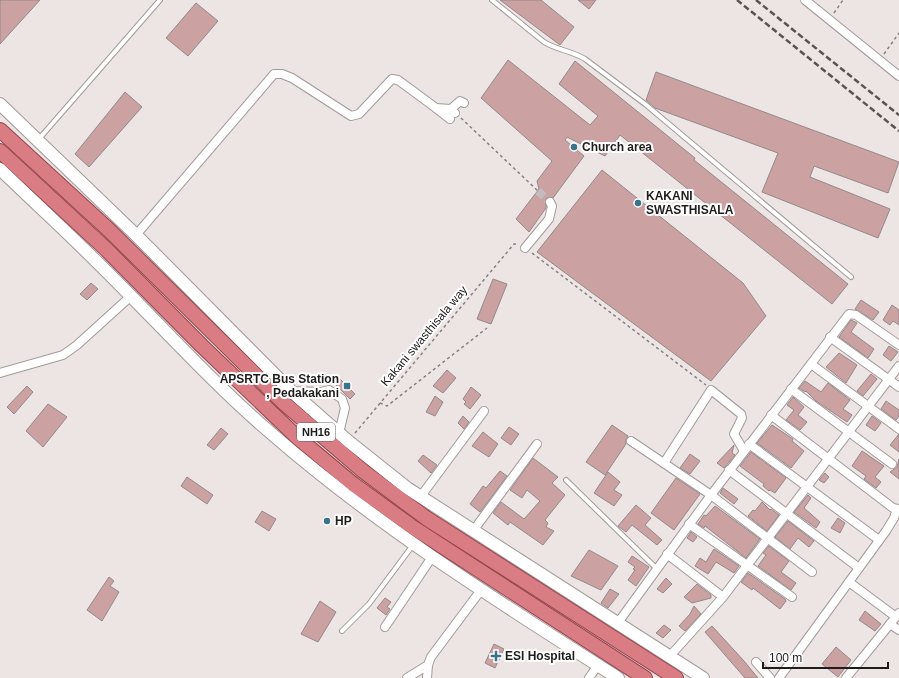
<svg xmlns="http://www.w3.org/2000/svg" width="899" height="678" font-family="Arial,sans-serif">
<rect width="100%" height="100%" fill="#ede4e4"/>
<g fill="#cca1a1" stroke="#928a8a">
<polygon points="0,0 40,0 0,44"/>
<polygon points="500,0 541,0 574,27 560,45"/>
<polygon points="578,0 596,0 589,9"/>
<polygon points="196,3 218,21 188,56 166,38"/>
<polygon points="508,60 590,125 598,116 559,84 575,61 695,158 694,160 848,284 832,304 620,135 605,156 567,137 565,140 584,156 553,198 550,197 546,199 546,208 529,232 516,219 539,189 537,181 552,161 481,98"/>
<polygon points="656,72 899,162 888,193 814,166 810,177 890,209 878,238 762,192 778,153 655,108 646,100"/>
<polygon points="125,92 142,107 89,167 75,154"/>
<polygon points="602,170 743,283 766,316 711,381 537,252"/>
<polygon points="493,279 507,284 491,324 477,319"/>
<polygon points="91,283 98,289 87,300 80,294"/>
<polygon points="861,300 879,312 873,320 855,309"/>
<polygon points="892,305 899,310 899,325 893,321 890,325 883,320"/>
<polygon points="851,320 857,323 851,332 874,349 868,358 839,337"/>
<polygon points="889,346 898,352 891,361 883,355"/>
<polygon points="839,353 857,365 846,383 826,367"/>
<polygon points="447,370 456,378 443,393 433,386"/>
<polygon points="871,374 877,379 863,396 857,391"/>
<polygon points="337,376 355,394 350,399 332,381"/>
<polygon points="805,381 821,392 828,383 850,400 843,409 852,415 847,422 816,401 806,391 805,392 799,388"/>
<polygon points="27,386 33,392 14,414 7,407"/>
<polygon points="471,387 481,395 470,409 464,404 466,402 463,399"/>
<polygon points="435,396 443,402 435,416 426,412"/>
<polygon points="793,397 804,407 798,415 807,422 800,430 786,420 794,410 787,405"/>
<polygon points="886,401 899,410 899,416 896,420 881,409"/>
<polygon points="48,404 67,417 43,447 26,431"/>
<polygon points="463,416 469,422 464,429 458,423"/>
<polygon points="872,416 881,423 875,431 866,425"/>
<polygon points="612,425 628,436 626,440 626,444 605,475 586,462"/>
<polygon points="772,425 793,439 792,441 804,451 791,468 757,443"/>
<polygon points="509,427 519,434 511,445 501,438"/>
<polygon points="221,428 228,434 214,450 207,445"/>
<polygon points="483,432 498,444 489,457 472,446"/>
<polygon points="899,434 899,452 890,445"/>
<polygon points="734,445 732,453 735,455 724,468 717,463"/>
<polygon points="862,451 884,466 875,477 881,482 876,488 864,479 866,476 852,466"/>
<polygon points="751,452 786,478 775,493 770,490 769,491 763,486 764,484 740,466"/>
<polygon points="690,454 700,461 690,474 680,468"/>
<polygon points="423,455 437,465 431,473 418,461"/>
<polygon points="533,458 558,477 552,483 565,495 545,520 548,523 546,527 554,531 543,545 510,522 508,525 493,513 501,502 524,519 540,501 527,490 522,498 510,490"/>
<polygon points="899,459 899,479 890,472 897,467"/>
<polygon points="500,471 507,476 480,512 470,504 483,486 486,488"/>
<polygon points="608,472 620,482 614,490 622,495 614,506 594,493"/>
<polygon points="825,473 829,477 824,483 819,480"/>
<polygon points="187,477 213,495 207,504 181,486"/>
<polygon points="676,478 700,494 674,530 651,513"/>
<polygon points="723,488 738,499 734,504 720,493"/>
<polygon points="808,495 811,498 804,508 820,522 816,528 794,512"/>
<polygon points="762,502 770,510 771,509 779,515 767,531 748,516 753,510 755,511"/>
<polygon points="636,505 651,518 645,525 662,540 657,545 632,525 626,532 618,526"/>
<polygon points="715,506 760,539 746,558 705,526 704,528 698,524 704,515 706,516"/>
<polygon points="262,511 276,519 269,531 255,522"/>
<polygon points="838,518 845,523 840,533 831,528"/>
<polygon points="788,521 814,541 809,547 798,538 790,549 775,537"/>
<polygon points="691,532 697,537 693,542 687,538"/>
<polygon points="769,546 789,561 781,572 796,583 791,590 758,566 766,555 763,553"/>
<polygon points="714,549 739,566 734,573 716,562 708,574 695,566 700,558 706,562"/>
<polygon points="589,550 618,566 601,590 571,576"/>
<polygon points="632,556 649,567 636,586 628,580 635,570 633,569 635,567 628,562"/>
<polygon points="748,573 785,599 786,601 780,609 753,588 752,590 741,582"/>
<polygon points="109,577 114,581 110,586 119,592 102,621 87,610"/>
<polygon points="666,578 672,584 663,593 657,589"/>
<polygon points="697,584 711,595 711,598 692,603 684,597"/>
<polygon points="610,589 619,594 608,608 601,603"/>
<polygon points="385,598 391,602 387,607 390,609 386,615 377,608"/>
<polygon points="320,601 336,612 318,642 301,634"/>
<polygon points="694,606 701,614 685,631 679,626 690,614"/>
<polygon points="865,611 881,624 875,631 859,620"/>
<polygon points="664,625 671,630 663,638 656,633"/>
<polygon points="712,626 744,661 758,678 745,678 705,632"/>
<polygon points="494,644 504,649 495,668 485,663"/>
<polygon points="836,647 851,660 838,677 822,664"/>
</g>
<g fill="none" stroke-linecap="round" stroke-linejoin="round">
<polyline stroke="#c4bcbc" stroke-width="8" stroke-dasharray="8 4" stroke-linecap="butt" points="538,191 550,202"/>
<defs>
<g id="service">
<path d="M492,0L544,42C557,50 572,51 585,59L645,104L851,277"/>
<polyline points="38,140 160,0"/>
<polyline points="566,480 656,568"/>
<polyline points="342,631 369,604 413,545"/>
</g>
<g id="minor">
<polyline points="805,0 899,76"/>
<polyline points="436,108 450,119"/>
<polyline points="451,109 460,101 464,103"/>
<polyline points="136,235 274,74 282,74 292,78 351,116 359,114 392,79 398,80 436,108 451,109 455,113"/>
<polyline points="525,248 549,219 552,206 550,202"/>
<polyline points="830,337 899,387"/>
<polyline points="811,364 899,429"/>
<polyline points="0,373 63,355 77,345 131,296"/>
<polyline points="791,389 892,464"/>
<polyline points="291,391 321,392 329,390 342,399 345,408 339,433"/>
<polyline points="771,415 893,508 899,509"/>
<polyline points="631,441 711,495 812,572"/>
<polyline points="749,444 879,540"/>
<polyline points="664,463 711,390 741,414 742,418 734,434 744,451"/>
<polyline points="729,470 859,568"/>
<polyline points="421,496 484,411"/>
<polyline points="689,524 792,597"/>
<polyline points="473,531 537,444"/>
<polyline points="667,554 723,597"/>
<polyline points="849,582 896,617"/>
<polyline points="617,624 711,495 849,314 856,315 899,345"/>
<polyline points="890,624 899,630"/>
<polyline points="385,627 432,557"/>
<polyline points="669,657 723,597 899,366"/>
<polyline points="756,662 770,678"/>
<polyline points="407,678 428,665"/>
<polyline points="427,678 428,665 431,657 481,590"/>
<polyline points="589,678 598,665"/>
<polyline points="779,678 886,531 894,518 897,509"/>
<polyline points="846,678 899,613"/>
</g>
<g id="secondary">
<polyline points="0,104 136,235 291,391 348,441 407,488 703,678"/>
<path d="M0,169C33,201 67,232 99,264C157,321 211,382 272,434C379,527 499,602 618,678"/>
</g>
<g id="trunk">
<polyline points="0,130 109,230 285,404 363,471 426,518 676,678"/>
<polyline points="0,151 107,250 202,346 298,438 353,484 411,526 645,678"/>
</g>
</defs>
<use href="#service" stroke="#a39a9a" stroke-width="6"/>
<use href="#minor" stroke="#a39a9a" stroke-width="10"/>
<use href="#secondary" stroke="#a39a9a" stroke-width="14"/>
<use href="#trunk" stroke="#93464b" stroke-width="16"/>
<g stroke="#878181" stroke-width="1.5" stroke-dasharray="3 3" stroke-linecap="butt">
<polyline points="834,13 843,0"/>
<polyline points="884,54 899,33"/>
<polyline points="461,118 538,191"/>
<polyline points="532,253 706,385"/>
<polyline points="380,403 387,406 487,328"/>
<polyline points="355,433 514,244 517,244"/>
</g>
<use href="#service" stroke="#fff" stroke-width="4"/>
<use href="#minor" stroke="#fff" stroke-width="8"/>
<use href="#secondary" stroke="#fff" stroke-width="12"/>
<use href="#trunk" stroke="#da7c84" stroke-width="14"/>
<g stroke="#595454" stroke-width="2.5" stroke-dasharray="6 3" stroke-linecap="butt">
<polyline points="737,0 899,131"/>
<polyline points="756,0 899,115"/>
</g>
</g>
<g fill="#39748c" stroke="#fff" stroke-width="1.5">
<circle cx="574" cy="147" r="4"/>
<circle cx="638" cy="203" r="4"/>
<rect x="343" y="382" width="8" height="8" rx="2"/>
<circle cx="327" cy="521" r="4"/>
<path d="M494 650h4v4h4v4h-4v4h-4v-4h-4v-4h4z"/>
</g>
<g text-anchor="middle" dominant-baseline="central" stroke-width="4" stroke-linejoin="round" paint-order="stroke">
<rect fill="#fff" stroke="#626060" stroke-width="1" x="297" y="423" width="38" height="18" rx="3"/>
<g font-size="11" font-weight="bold" fill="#1f1c1c">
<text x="316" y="432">NH16</text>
</g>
<g font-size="12" font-weight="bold" fill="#1f1c1c" stroke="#fff" text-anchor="start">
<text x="582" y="147">Church area</text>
<text x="646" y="196">KAKANI<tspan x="646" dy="14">SWASTHISALA</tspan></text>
<text x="339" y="379" text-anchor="end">APSRTC Bus Station<tspan x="339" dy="14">, Pedakakani</tspan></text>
<text x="335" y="521">HP</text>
<text x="505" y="656">ESI Hospital</text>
</g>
<g font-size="12" fill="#1f1c1c" stroke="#fff">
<text transform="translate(424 336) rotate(-50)">Kakani swasthisala way</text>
</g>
</g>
<path d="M763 662v6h125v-6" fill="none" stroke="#1f1c1c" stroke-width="2"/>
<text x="769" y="662" font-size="12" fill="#1f1c1c" stroke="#ffffff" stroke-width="3" paint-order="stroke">100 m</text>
</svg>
